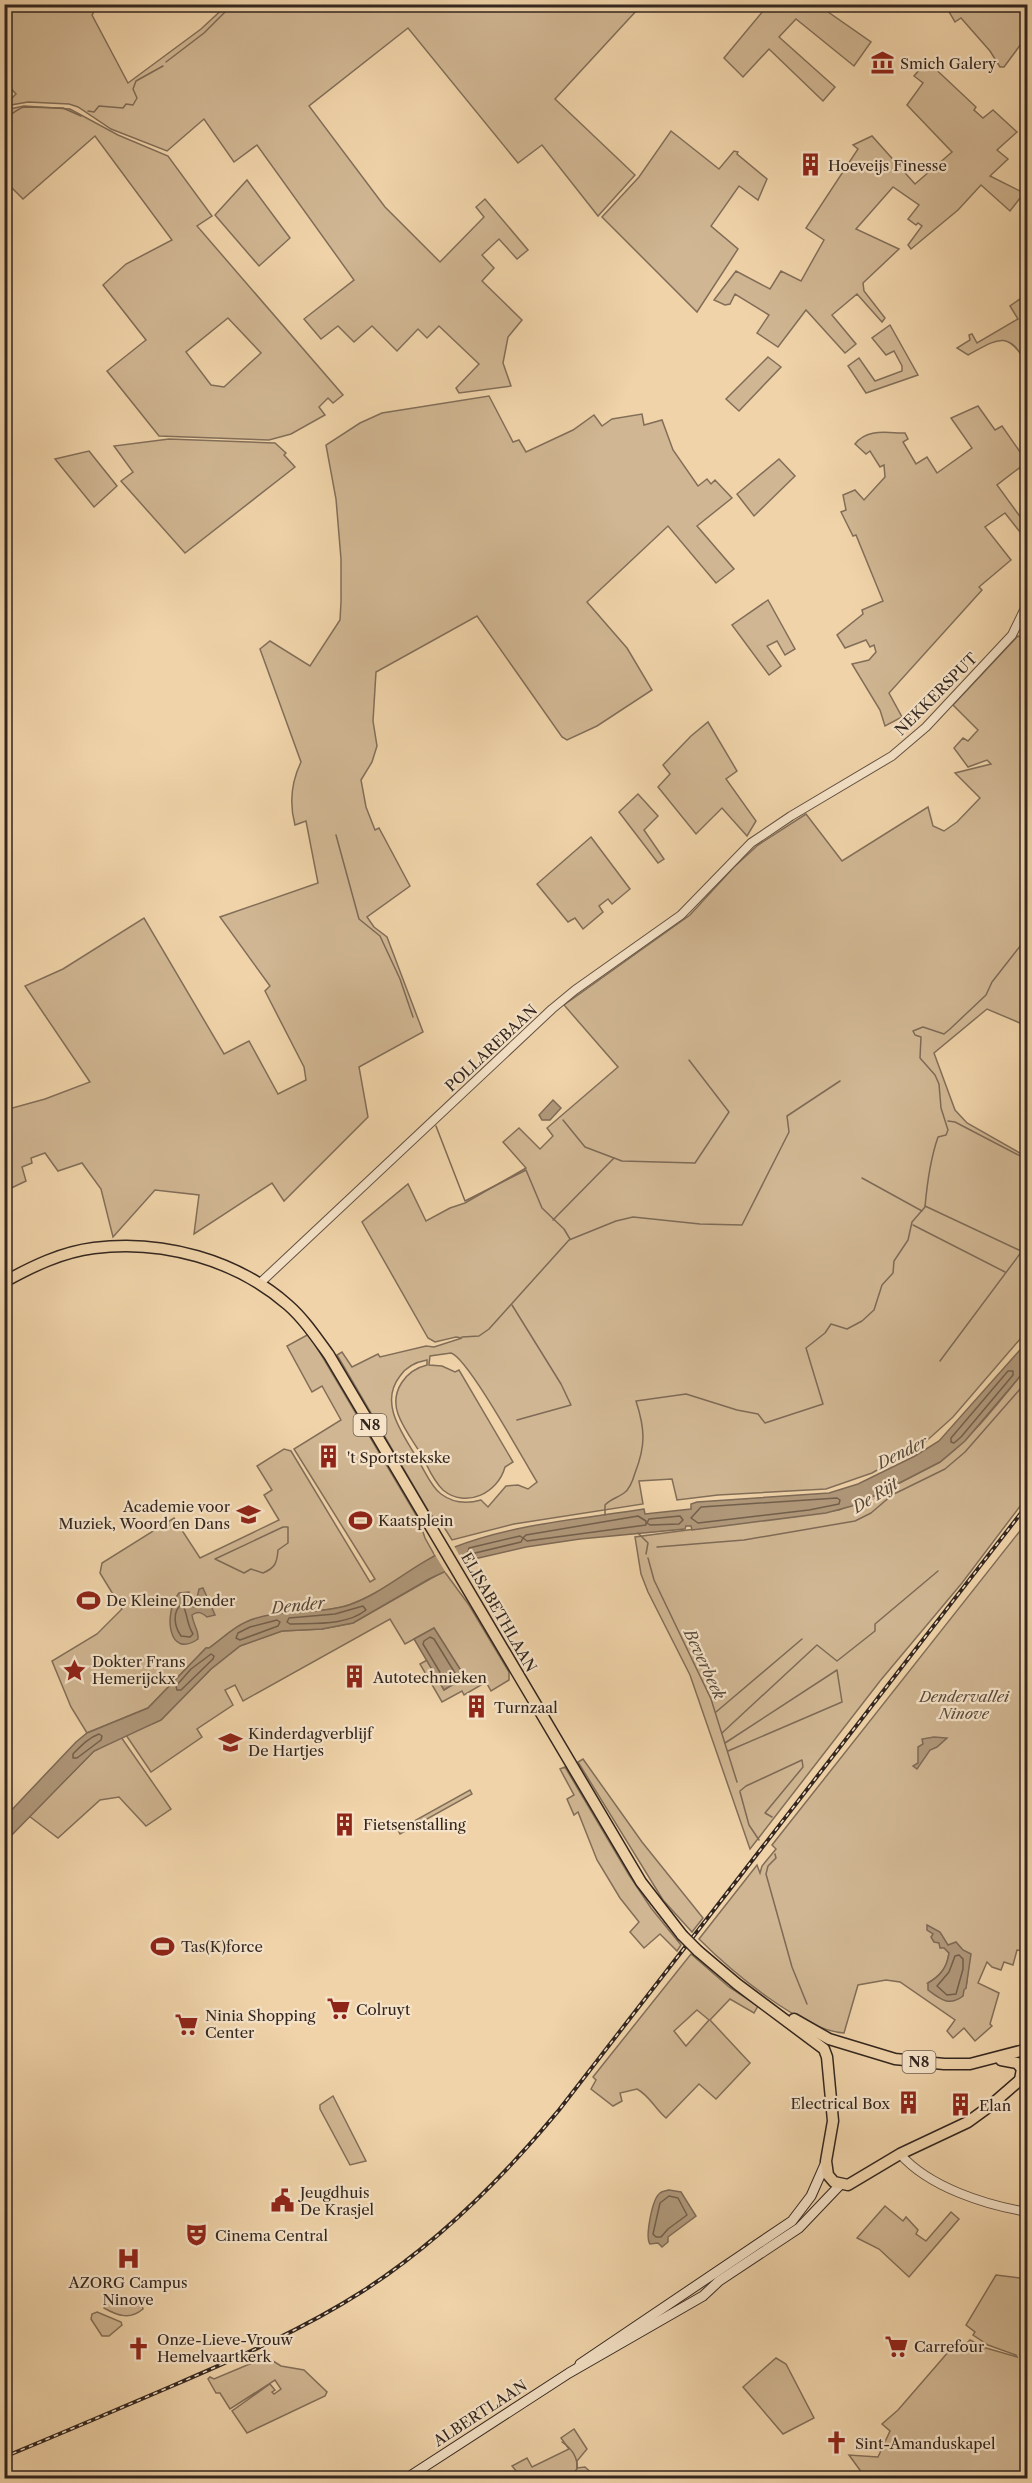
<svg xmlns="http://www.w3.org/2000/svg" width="1032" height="2483" font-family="'Libre Caslon Text',serif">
<rect width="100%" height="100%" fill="#f0d3a9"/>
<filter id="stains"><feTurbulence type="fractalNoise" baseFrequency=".00333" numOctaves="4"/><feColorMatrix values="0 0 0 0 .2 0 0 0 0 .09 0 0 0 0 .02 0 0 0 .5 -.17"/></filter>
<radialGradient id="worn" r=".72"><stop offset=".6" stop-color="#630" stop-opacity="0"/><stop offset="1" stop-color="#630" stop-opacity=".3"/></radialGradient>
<g fill="#d0b692" stroke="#826e58" stroke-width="1.5" fill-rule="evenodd">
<polygon points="5,4 98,5 92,15 128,83 201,29 227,5 631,5 637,10 555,99 635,175 598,216 542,145 518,163 408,28 309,106 385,207 440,262 484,217 476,207 485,199 528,250 517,259 499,239 482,255 494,268 482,281 522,320 508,337 503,363 511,386 459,393 456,388 479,364 439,326 427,338 418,329 397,351 372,326 354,342 338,326 321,339 304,319 354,280 257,145 234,162 204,119 167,151 111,129 78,107 69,104 28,102 5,106 5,96 12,98 16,94 5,82"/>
<polygon points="768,5 818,5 871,42 854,66 796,19 779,37 835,87 823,101 769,49 743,77 724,58"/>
<polygon points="945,5 1027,5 1027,36 1004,67 1000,67 990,51 961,18 955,22"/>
<polygon points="927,61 976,107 974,110 983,118 993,110 1017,132 997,150 1008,159 990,176 1024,193 1010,211 981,185 958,210 911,249 908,245 922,226 918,223 916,225 908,219 919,205 893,187 856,229 899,249 863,283 864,291 885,318 882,322 857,294 832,315 856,344 845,353 806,310 778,347 757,333 769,315 735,294 730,304 725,305 714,300 736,271 770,289 781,271 801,281 824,240 806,228 858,149 853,145 872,136 915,184 952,152 907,105 923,83 914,76"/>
<path d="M24,106L70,109L118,135L168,156L212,216L197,226L343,395L333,403L328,398L319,407L325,415L291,434L269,440L159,436L107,371L146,340L103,285L126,264L172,240L95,136L23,199L5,181L4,110ZM228,318L261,353L224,387L211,385L186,352Z"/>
<polygon points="671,131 719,169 734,151 738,152 737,154 767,179 758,200 739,186 711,226 738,249 697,312 602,217 639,177"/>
<polygon points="247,180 290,238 259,266 215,215"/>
<path d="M1027,294V364C1008,330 999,338 968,355L957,348L970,340L969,335L972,334L977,343L1018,319L1010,306Z"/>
<polygon points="890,325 918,375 866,393 848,366 859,358 875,381 902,371 902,366 894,351 886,355 872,338"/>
<polygon points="768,357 781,367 739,411 726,399"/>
<path d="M489,396L513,442L519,440L526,452L573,430L594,415L602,426L612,419L642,414L644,425L662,420L673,450L698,486L707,479L711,484L715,480L732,498L697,526L734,569L716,583L668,526L587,602L627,648L652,690L597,726L567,740L562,737L477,616L376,672L373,721L377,746L372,762L361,780L366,807L375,830L379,828L410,886L367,917L374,927L387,937L423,1032L359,1067L368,1117L284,1201L272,1183L194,1234L199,1195L155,1190L113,1237L101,1189L82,1163L58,1171L45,1153L31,1158L32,1163L22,1167L26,1181L5,1191V1110L45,1099L90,1082L25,986L63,969L144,918L224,1054L249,1041L278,1094L306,1080L304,1067L265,991L270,986L220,917L318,883L306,821L295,825C289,803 291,783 301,762L260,649L270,641L310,666L340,620L341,602V559L336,499L326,445L360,423L382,413Z"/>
<path d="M978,406L995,430L1002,426L1027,462L997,485L1027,526L1020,532L1005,513L985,527L1011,560L979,587L982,590L889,693L902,717L885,726L880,710L852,664L869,660L876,652L874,645L870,647L866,640L845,648L837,635L863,614L862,610L883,601L856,535L853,536L841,512L846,510L843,495L855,490L864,500L885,477L884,465L880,467L870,451L866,454L855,444C867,428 887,433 905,433L908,439L903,442L916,464L927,457L937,473L972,448L951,418Z"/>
<polygon points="169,439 275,443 286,453 284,455 295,467 185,553 121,481 133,472 114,446"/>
<polygon points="89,451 117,486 94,507 55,459"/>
<polygon points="779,459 795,476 754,516 737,494"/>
<polygon points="768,600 795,649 785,655 777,641 767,646 781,666 769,675 732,625"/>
<path d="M1018,636L1027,640V1026L987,1009L934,1053L955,1110L967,1123L1027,1157V1331L953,1417L922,1445L872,1473L826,1489L718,1495L677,1500L672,1479L639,1481L643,1504L514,1524L452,1540L444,1527L430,1514L337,1355L342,1352L352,1367L378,1354L380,1357L426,1346L434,1347L462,1338L456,1337L435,1342L428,1338L362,1222L408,1184L426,1221L450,1208L465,1203L526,1168L503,1142L519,1128L540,1149L553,1136L547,1128L618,1067L564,1005L690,915L734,867L758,845L806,814L842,861L928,807L933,826L944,831L957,822L980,798L955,773L991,764L987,760L968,767L954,748L963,738L968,741L978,730L953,705ZM451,1353C468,1358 524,1461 537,1482L528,1489L518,1485L506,1486L488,1507L481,1500C467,1504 453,1503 441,1494C431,1487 425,1471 418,1460C404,1435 378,1404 400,1376C406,1367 416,1362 427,1360V1365C406,1370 390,1391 398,1414C403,1428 413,1441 421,1454C427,1465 433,1481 443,1490C466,1509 498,1493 505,1467L513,1462L459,1370L455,1372L442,1366L429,1365L430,1356Z"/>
<polygon points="708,722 737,771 726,779 756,821 747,836 722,808 696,834 658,787 670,774 663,765 691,736"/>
<polygon points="638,794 658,816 644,830 664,859 658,863 619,812"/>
<polygon points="591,837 630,889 612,904 608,899 599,906 603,912 583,929 575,918 568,922 537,884"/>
<path d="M309,1334L419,1520L425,1538L435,1556C406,1573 375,1598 342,1607C311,1615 277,1609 247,1622C233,1628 222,1639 209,1648H206L148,1708L87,1733L71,1707L52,1661L97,1634L122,1609L100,1573L102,1563L174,1518L200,1558L279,1520L264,1495L272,1490L257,1466L284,1449L291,1451L370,1582L375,1579L294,1449L341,1420L322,1386L312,1392L287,1346Z"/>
<path d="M1027,1368V1497L962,1583L880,1681L750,1849L690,1675L648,1592L641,1574L635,1537L839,1510L878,1494L940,1462C974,1436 1000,1400 1027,1368Z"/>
<path d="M1027,1522V1941L1023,1951L1017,1950L1013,1965L1004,1962L1001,1970L992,1967L987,1962L978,1983L999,1993L990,2024L992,2026L975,2041L964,2028L953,2038L947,2031L955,2020L900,1982L886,1980L858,1985L844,2033C800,2030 730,1970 699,1939L757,1865L760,1873L762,1866L776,1849L772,1845ZM933,1934L969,1962L966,1988L928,1983C940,1976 947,1968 949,1953Z"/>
<polygon points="444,1571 469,1605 509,1672 509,1680 491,1691 486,1682 464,1695 462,1691 442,1702 420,1664 427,1660 444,1690 465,1677 434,1628 405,1644 390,1619 243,1701 235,1685 225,1690 233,1705 197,1729 202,1737 151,1772 126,1735 161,1720 211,1669 240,1646 282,1631 322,1629 353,1623"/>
<polygon points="121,1737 171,1809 146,1826 119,1797 100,1800 58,1838 29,1816 94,1751"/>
<polygon points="583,1759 642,1842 703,1918 692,1932 663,1900 578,1762"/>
<polygon points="565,1767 629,1875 651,1908 681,1945 677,1951 660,1934 644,1948 630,1932 639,1922 620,1898 597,1860 578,1812 574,1815 567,1799 574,1795 560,1769"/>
<polygon points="470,1790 472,1794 400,1834 398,1830"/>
<path d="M691,1954L729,1987L758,2006L754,2013L730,1999L710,2020L750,2063L716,2099L699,2084L666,2118C655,2109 650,2096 637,2089L620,2093L622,2101L613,2106L591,2089L596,2080L593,2077ZM697,2010L709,2020L686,2046L674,2031Z"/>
<polygon points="333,2096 366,2161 350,2165 320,2109 320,2105"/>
<polygon points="885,2206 903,2221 906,2217 918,2230 916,2234 926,2241 951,2212 959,2219 909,2277 879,2249 857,2238"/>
<polygon points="996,2275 1027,2279 1027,2478 863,2478 865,2477 849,2455 878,2457 890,2431 882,2424 898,2410 956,2343 967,2343 970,2340 986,2348 1017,2357 1016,2355 988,2345 973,2335 975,2332 966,2325"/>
<path d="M121,2300L142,2305L143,2309C130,2320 118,2316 104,2308L105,2305Z"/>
<polygon points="97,2312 121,2322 122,2325 109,2336 102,2336 91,2319 92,2314"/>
<polygon points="776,2358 786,2364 814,2418 783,2434 743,2387"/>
<polygon points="273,2361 281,2366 304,2370 327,2392 325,2396 247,2433 232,2411 270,2384 275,2390 272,2392 274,2394 281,2389 275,2380 230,2409 220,2393 216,2393 208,2379 210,2377 214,2379 252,2363"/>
<polygon points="574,2429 587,2449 577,2461 577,2468 585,2467 597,2478 506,2478 517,2472 512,2466 527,2458 532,2467 569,2449 561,2438"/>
</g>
<g fill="#b0987a" stroke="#7e6a56" stroke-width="1.5">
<polygon points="553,1100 561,1108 550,1120 542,1120 539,1115"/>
<path d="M1027,1342V1368L965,1441L940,1462L878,1494L852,1506L826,1513L692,1530L691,1526H686L685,1529L580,1539L526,1547L470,1560L429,1579L353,1623L322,1629L282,1631L240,1646L211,1669L161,1720L94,1751L5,1842L4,1818L76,1742L87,1733L148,1708L206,1648H209C222,1639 232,1628 246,1622C278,1607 315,1616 349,1605C386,1592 415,1562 452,1548C512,1524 581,1519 644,1509L645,1514L691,1509V1504L697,1502L829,1493L858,1484L915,1456L939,1441Z"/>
<path d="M203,1588L215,1615L207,1617C201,1612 198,1611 192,1615C193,1625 199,1630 198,1639C168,1660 163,1613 179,1593L189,1592L190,1606L195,1607L199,1589Z"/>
<polygon points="434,1628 465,1677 444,1690 414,1639"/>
<polygon points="934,1737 947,1738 937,1747 930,1750 917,1769 913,1766 918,1763 918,1747 923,1744 922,1739"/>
<path d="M927,1925L940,1932L948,1945L956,1942L963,1950L971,1954L966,1988L964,1990L963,1996C949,2007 940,1999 928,1990V1983C940,1976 947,1968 949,1953L944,1948H940L939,1943L934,1942L931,1937L933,1934L927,1930Z"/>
<path d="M669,2190L681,2192L696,2216L668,2237V2242L662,2247L658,2243L650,2244C645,2237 652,2199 660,2193C662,2191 666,2191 669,2190Z"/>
</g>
<polygon fill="#f0d3a9" points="453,1544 465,1565 446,1573 434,1553"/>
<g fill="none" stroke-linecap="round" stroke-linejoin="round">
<g stroke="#725f4c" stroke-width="1.5">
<polygon points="1008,1371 1013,1371 1013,1375 961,1437 954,1443 951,1442 951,1438"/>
<polygon points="837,1498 840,1500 839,1504 809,1510 698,1523 691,1518 701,1507"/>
<polygon points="638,1516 646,1521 646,1525 527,1541 523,1538 526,1535"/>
<polygon points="680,1516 683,1520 679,1524 650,1525 647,1523 649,1519"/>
<polygon points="520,1536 523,1538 521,1542 471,1554 468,1552 469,1548"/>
<path d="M182,1604C188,1613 186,1623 193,1634L190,1637L181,1636C174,1626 172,1611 182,1604Z"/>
<path d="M363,1606L366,1610C346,1626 314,1623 290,1624L287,1622L289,1618L335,1614Z"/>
<polygon points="277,1620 280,1622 278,1626 240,1640 236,1638 238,1633 250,1627"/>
<polygon points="430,1637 434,1639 455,1673 455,1676 448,1680 444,1679 423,1644 424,1641"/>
<polygon points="211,1654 214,1656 213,1659 181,1690 177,1690 176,1686 191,1669"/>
<path d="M99,1734L102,1736L101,1740L77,1758H73V1754C81,1746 88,1738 99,1734Z"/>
<polygon points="959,1955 963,1959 963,1969 956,1994 947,1995 937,1986 949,1972 955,1956"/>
<polygon points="669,2196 678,2198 687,2215 668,2229 661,2237 656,2237 653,2234 660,2203"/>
</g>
<g stroke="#7e6a56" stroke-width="1.5">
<polyline points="166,62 204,33 233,4"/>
<polyline points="88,111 94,112 99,106 123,108 126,104 133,105 137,98 133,89 136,81 163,66"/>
<path d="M4,117C13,116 18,107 25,107L63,108L81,116"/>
<polyline points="336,835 359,919 380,936 400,979 413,1017"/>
<polyline points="948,1121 955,1122 1028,1160"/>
<polyline points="436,1126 465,1201 526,1170 542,1208 564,1229 570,1239"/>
<polyline points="614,1158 622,1161 695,1163 729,1112 689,1060"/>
<polyline points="862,1178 922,1211"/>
<polyline points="925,1206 1021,1251"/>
<polyline points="553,1220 614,1158 585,1147 563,1120"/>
<polyline points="913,1225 1005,1272"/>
<polyline points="512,1305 561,1384 571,1405 517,1420"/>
<polyline points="462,1337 479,1336 489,1329 569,1240 616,1221 633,1217 700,1224 742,1225 789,1132 787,1116 840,1081"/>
<polyline points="940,1361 1028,1243"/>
<path d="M605,1515V1505C611,1499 617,1498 624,1493C630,1489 633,1480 635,1473C646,1445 645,1429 636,1401L686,1394L737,1410L758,1414L765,1423L823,1404L806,1348L825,1333L831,1324L847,1329L862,1321L874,1310L882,1285L893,1273L894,1261L908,1240L912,1222L925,1207C927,1184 930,1160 938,1137L946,1135L948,1130L941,1108L939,1084L935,1075L920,1058L921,1037L915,1035L913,1031L923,1027L944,1034L950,1029L986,995L992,982L1021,945L1028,940"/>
<path d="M283,1527H288V1543L278,1550C277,1563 275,1568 263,1573L251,1569L244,1573L215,1559Z"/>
<polyline points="638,1533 648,1543 646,1554"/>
<polyline points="657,1547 744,1540 855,1521 871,1513 892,1495 945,1469 965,1452 1028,1380"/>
<polyline points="648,1558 654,1580 711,1699 737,1782"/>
<polyline points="716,1712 802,1639"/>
<polyline points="722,1733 817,1645 837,1661 875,1631 875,1624 938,1571"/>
<polyline points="725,1743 837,1670 842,1702 728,1751"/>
<polyline points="740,1791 746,1786 802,1760 803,1767 765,1813 772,1817"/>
<polyline points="740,1792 749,1825 759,1840"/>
<polyline points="775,1854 776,1858 768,1866 766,1874 792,1967 807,2004"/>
<polyline points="1020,2355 1028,2357"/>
<path d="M562,2442C571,2448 578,2457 577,2469L569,2478"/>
</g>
<defs>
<g id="tertiary">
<polyline points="259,1284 552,1009 575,990 681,915 751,843 791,816 892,756 926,727 1012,635 1028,602"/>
<path d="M900,2154C929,2187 985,2205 1028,2212"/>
</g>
<g id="secondary">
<polyline points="580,2364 792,2221 811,2196 826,2162"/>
<polyline points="407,2478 569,2373 703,2296 719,2281 799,2228 840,2185"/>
</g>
<g id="primary">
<path d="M4,1282C33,1266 62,1252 94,1248C162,1239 237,1260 288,1305C304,1319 316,1337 329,1355L641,1882L682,1935"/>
<polyline points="698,1951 737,1984 824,2049 827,2057 833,2121 826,2161 828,2175 834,2182 848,2185 900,2154 968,2122 990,2106 1028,2073"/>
<polyline points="794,2019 829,2039 895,2059 944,2064 970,2064 1028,2049"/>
<polyline points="1001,2060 1017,2063 1022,2069 1020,2080"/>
</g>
</defs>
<use href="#tertiary" stroke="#625142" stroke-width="10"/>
<use href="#secondary" stroke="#33261f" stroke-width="11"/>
<use href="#primary" stroke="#33261f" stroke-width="13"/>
<use href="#tertiary" stroke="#f5e2c7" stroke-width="8"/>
<use href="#secondary" stroke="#f5e2c7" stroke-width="9"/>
<use href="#primary" stroke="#f0d3a9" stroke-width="10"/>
<defs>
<path id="rail" d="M4,2457C60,2434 116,2410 172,2386C237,2358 302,2330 363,2291C439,2242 502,2179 559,2110L1028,1504"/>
</defs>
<use href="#rail" stroke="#33261f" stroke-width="4"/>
<use href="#rail" stroke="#f5e2c7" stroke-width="1.5" stroke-dasharray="4.5" stroke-linecap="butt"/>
<defs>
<polyline id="primary-bridge" points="682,1935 698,1951"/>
</defs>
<use href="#primary-bridge" stroke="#33261f" stroke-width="13" stroke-linecap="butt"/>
<use href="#primary-bridge" stroke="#f0d3a9" stroke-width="10"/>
</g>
<defs>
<symbol id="museum-bare" viewBox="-9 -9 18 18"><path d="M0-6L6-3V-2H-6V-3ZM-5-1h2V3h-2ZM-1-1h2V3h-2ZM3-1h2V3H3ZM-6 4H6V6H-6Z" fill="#8f2418" stroke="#f5e2c7" stroke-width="2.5" paint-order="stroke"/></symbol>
<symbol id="building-bare" viewBox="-9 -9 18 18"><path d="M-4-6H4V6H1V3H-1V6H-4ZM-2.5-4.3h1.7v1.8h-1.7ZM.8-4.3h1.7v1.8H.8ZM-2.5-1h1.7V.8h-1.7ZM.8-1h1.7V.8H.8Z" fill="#8f2418" stroke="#f5e2c7" stroke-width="2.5" paint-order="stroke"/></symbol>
<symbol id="school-bare" viewBox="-9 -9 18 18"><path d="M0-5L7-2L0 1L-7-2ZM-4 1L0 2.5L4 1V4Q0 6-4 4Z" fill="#8f2418" stroke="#f5e2c7" stroke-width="2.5" paint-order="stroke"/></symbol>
<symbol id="stadium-bare" viewBox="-9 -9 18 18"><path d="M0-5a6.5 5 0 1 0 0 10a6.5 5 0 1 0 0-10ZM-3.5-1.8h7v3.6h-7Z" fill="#8f2418" stroke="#f5e2c7" stroke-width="2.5" paint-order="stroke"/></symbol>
<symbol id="sight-bare" viewBox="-9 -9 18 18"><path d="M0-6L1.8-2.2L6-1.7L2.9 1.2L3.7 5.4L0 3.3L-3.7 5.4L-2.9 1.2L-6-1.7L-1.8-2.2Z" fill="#8f2418" stroke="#f5e2c7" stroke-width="2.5" paint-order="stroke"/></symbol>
<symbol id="supermarket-bare" viewBox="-9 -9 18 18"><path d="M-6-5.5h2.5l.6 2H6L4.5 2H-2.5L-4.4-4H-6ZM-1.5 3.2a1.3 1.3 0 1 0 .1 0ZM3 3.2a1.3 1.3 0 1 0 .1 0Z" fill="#8f2418" stroke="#f5e2c7" stroke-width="2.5" paint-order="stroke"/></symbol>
<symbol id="civic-bare" viewBox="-9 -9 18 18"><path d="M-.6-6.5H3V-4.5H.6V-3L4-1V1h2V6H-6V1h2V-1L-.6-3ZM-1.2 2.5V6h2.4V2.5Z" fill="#8f2418" stroke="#f5e2c7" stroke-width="2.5" paint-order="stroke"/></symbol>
<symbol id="theatre-bare" viewBox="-9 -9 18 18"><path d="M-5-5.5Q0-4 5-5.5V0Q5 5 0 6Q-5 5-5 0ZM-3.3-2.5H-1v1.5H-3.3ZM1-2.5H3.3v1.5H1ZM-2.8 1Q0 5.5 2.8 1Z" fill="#8f2418" stroke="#f5e2c7" stroke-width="2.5" paint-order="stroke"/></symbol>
<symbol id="hospital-bare" viewBox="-9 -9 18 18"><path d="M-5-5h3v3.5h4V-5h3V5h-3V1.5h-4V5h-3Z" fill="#8f2418" stroke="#f5e2c7" stroke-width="2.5" paint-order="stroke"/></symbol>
<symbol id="church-bare" viewBox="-9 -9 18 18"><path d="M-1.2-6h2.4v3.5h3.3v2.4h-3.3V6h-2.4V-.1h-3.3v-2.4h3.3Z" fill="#8f2418" stroke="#f5e2c7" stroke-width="2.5" paint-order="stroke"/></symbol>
</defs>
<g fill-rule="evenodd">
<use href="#museum-bare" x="866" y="46" width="33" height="33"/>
<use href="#building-bare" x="794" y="148" width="33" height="33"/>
<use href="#building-bare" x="312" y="1440" width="33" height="33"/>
<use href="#school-bare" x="232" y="1498" width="33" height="33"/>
<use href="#stadium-bare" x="344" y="1504" width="33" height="33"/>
<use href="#stadium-bare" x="72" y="1584" width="33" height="33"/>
<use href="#sight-bare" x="58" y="1654" width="33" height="33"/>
<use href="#building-bare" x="338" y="1660" width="33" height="33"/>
<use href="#building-bare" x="460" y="1690" width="33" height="33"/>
<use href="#school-bare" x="214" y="1726" width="33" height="33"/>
<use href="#building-bare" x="328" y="1808" width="33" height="33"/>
<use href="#stadium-bare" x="146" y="1930" width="33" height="33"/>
<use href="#supermarket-bare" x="322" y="1992" width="33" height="33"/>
<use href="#supermarket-bare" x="170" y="2008" width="33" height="33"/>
<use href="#building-bare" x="892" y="2086" width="33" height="33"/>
<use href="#building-bare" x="944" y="2088" width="33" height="33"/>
<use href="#civic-bare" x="266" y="2184" width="33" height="33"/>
<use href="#theatre-bare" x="180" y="2218" width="33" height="33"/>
<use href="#hospital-bare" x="112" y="2242" width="33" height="33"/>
<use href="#supermarket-bare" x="880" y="2330" width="33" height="33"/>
<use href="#church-bare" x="122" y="2332" width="33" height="33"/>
<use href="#church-bare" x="820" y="2426" width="33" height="33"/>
</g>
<g text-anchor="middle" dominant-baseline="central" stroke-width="4.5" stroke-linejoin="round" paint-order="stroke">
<g fill="#f5e2c7" stroke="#6d5e51" stroke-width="1.5">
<rect x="353.5" y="1414" width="33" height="22" rx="4.5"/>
<rect x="902.5" y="2051" width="33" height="22" rx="4.5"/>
</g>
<g font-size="14" font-weight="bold" fill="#33261f">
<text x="370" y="1425">N8</text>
<text x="919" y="2062">N8</text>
</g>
<g font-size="15" fill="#33261f" stroke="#f5e2c7" text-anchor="start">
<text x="900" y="63">Smich Galery</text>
<text x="828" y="165">Hoeveijs Finesse</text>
<text x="347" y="1457">'t Sportstekske</text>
<text x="230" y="1506" text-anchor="end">Academie voor<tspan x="230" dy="17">Muziek, Woord en Dans</tspan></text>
<text x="378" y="1520">Kaatsplein</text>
<text x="106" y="1600">De Kleine Dender</text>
<text x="92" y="1661">Dokter Frans<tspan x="92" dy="17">Hemerijckx</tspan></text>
<text x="373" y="1677">Autotechnieken</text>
<text x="494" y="1707">Turnzaal</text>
<text x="248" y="1733">Kinderdagverblijf<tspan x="248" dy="17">De Hartjes</tspan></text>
<text x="363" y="1824">Fietsenstalling</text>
<text x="181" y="1946">Tas(K)force</text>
<text x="356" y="2009">Colruyt</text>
<text x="205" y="2015">Ninia Shopping<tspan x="205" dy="17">Center</tspan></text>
<text x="890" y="2103" text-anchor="end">Electrical Box</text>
<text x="979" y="2105">Elan</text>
<text x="300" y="2192">Jeugdhuis<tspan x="300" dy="17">De Krasjel</tspan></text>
<text x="215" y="2235">Cinema Central</text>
<text x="128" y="2282" text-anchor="middle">AZORG Campus<tspan x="128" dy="17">Ninove</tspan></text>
<text x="157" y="2339">Onze-Lieve-Vrouw<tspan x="157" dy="17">Hemelvaartkerk</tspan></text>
<text x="914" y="2346">Carrefour</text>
<text x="855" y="2443">Sint-Amanduskapel</text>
</g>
<g font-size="15" fill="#33261f" stroke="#f5e2c7">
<text transform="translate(936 694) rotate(-45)">NEKKERSPUT</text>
<text transform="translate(491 1048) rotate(-43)">POLLAREBAAN</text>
<text transform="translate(499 1612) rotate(60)">ELISABETHLAAN</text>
<text transform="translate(480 2413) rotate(-33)">ALBERTLAAN</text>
</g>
<g font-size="15" font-style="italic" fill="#5a4a3c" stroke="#f5e2c7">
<text x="964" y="1696">Dendervallei<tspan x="964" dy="17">Ninove</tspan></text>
</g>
<g font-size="16" font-style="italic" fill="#58483a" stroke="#f5e2c7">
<text transform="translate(902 1452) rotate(-26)">Dender</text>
<text transform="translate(875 1495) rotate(-32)">De Rijt</text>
<text transform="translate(298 1605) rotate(-6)">Dender</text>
<text transform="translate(705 1664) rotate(65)">Beverbeek</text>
</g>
</g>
<rect width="1032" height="2483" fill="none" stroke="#f0d3a9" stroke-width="24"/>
<rect x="6" y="6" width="1020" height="2471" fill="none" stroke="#33261f" stroke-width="3"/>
<rect x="12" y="12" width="1008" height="2459" fill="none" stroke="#33261f" stroke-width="1.5"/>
<rect width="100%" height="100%" filter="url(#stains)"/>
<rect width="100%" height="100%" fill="url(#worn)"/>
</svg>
